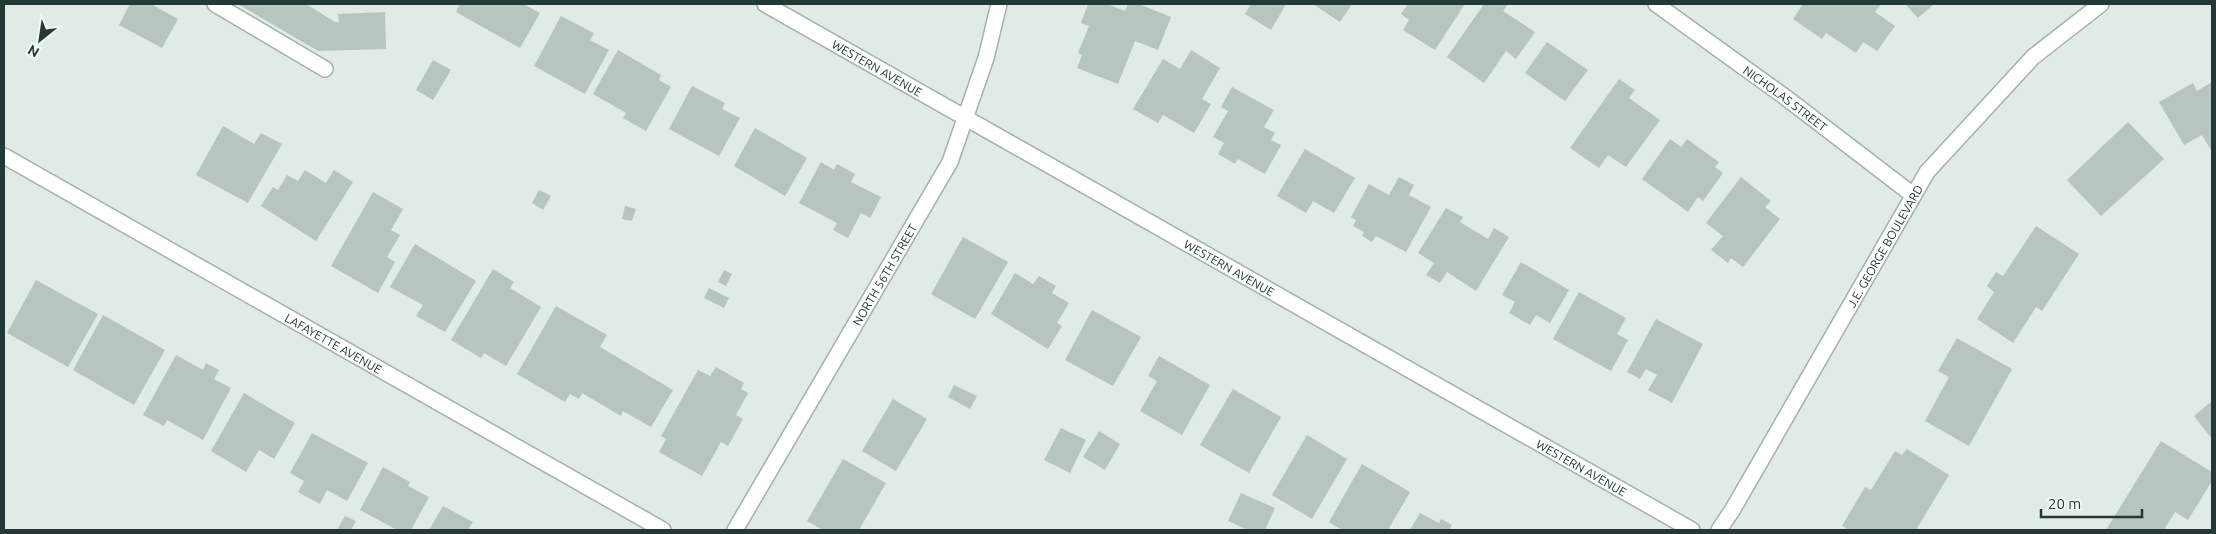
<svg xmlns="http://www.w3.org/2000/svg" width="2216" height="534" font-family="Ubuntu,sans-serif">
<rect width="100%" height="100%" fill="#e0eae6"/>
<g fill="#b6c5bf">
<polygon points="130,4 151,4 178,19 162,48 119,25"/>
<polygon points="238,4 306,4 335,22 339,22 338,14 385,12 386,49 318,51"/>
<polygon points="460,4 523,4 540,13 520,48 456,12"/>
<polygon points="1088,4 1107,4 1125,11 1128,4 1139,4 1171,17 1158,50 1135,41 1118,84 1077,68 1082,55 1078,53 1089,26 1081,23"/>
<polygon points="1251,4 1286,4 1271,30 1245,14"/>
<polygon points="1313,4 1352,4 1340,22"/>
<polygon points="1408,4 1465,4 1435,50 1403,30 1409,20 1401,14"/>
<polygon points="1484,4 1508,4 1503,11 1535,32 1516,59 1506,51 1484,83 1447,57"/>
<polygon points="1803,4 1881,4 1875,12 1895,26 1877,51 1863,42 1856,53 1826,33 1822,39 1793,19"/>
<polygon points="1905,4 1934,4 1918,18"/>
<polygon points="561,16 594,33 590,40 609,50 585,94 534,66"/>
<polygon points="1547,42 1588,70 1565,101 1525,73"/>
<polygon points="618,50 661,75 659,80 671,87 646,131 623,118 626,113 593,94"/>
<polygon points="1191,50 1220,68 1202,99 1211,104 1194,133 1163,115 1158,123 1133,109 1163,59 1180,69"/>
<polygon points="433,60 451,70 433,100 416,90"/>
<polygon points="1619,79 1635,90 1629,98 1660,120 1626,167 1608,155 1599,168 1570,148"/>
<polygon points="2212,82 2212,152 2202,135 2184,145 2159,102 2193,83 2197,91"/>
<polygon points="692,86 725,103 722,109 740,118 719,156 669,129"/>
<polygon points="1232,87 1274,110 1264,127 1275,133 1271,140 1281,145 1265,174 1238,159 1235,164 1218,154 1224,143 1213,137 1228,111 1221,107"/>
<polygon points="2128,122 2164,159 2101,216 2067,180"/>
<polygon points="223,126 254,144 261,133 282,144 248,203 196,175"/>
<polygon points="755,128 807,158 785,196 734,166"/>
<polygon points="1670,139 1681,147 1687,139 1719,162 1715,167 1723,173 1703,201 1698,197 1688,212 1642,179"/>
<polygon points="1305,149 1355,178 1334,213 1313,201 1306,213 1277,196"/>
<polygon points="821,162 834,170 837,164 855,174 851,182 881,197 870,218 861,213 848,238 833,230 837,223 799,203"/>
<polygon points="305,170 326,183 334,170 353,182 316,241 261,206 273,187 278,190 287,175 298,181"/>
<polygon points="1399,177 1414,185 1409,195 1431,207 1406,252 1376,236 1372,242 1362,236 1364,232 1353,226 1356,220 1351,217 1369,184 1389,195"/>
<polygon points="1741,177 1771,201 1765,207 1780,219 1743,267 1731,258 1728,263 1711,250 1723,236 1706,223"/>
<polygon points="539,190 551,196 543,210 532,203"/>
<polygon points="373,192 403,209 391,230 400,235 387,257 395,262 378,293 331,266"/>
<polygon points="625,206 636,209 632,221 622,219"/>
<polygon points="1446,208 1463,217 1460,222 1488,239 1494,228 1509,237 1476,291 1447,272 1440,283 1426,275 1434,263 1418,253"/>
<polygon points="2036,226 2079,254 2042,311 2036,307 2013,343 1977,319 1994,292 1987,286 1996,272 2003,276"/>
<polygon points="963,237 1008,262 975,319 931,294"/>
<polygon points="415,244 476,281 445,332 416,316 423,305 390,287"/>
<polygon points="1521,262 1569,290 1550,323 1536,315 1530,325 1509,313 1515,302 1502,295"/>
<polygon points="493,269 514,282 510,288 541,307 506,366 484,353 481,358 451,340"/>
<polygon points="724,270 732,274 726,286 718,282"/>
<polygon points="1015,273 1033,284 1039,276 1056,286 1052,293 1069,303 1057,323 1062,326 1048,349 991,314"/>
<polygon points="36,280 98,314 68,367 7,333"/>
<polygon points="709,288 729,298 724,308 704,298"/>
<polygon points="1579,292 1626,318 1617,334 1628,340 1611,371 1553,339"/>
<polygon points="556,306 607,335 600,347 673,390 651,427 623,411 621,416 582,393 579,399 570,394 565,402 517,374"/>
<polygon points="1092,310 1141,337 1113,386 1065,360"/>
<polygon points="103,315 165,350 134,405 73,370"/>
<polygon points="1656,319 1703,344 1672,403 1648,390 1657,375 1646,369 1640,379 1627,372"/>
<polygon points="1957,338 2012,369 1969,446 1925,421 1949,377 1938,371"/>
<polygon points="176,355 203,370 206,363 219,370 214,379 231,388 203,440 167,420 164,426 143,415"/>
<polygon points="1159,356 1210,385 1182,435 1140,411 1157,381 1148,376"/>
<polygon points="716,367 744,383 741,389 748,393 736,415 743,419 728,446 721,442 702,476 659,452 666,439 661,436 698,370 710,376"/>
<polygon points="954,385 977,396 970,409 948,397"/>
<polygon points="1233,389 1281,417 1249,473 1200,445"/>
<polygon points="244,393 295,423 274,459 259,450 246,472 211,451"/>
<polygon points="893,399 927,419 896,471 862,451"/>
<polygon points="2212,401 2212,439 2194,416"/>
<polygon points="1061,428 1086,440 1070,473 1044,460"/>
<polygon points="1099,431 1120,444 1105,470 1083,457"/>
<polygon points="312,433 368,463 347,501 327,490 320,504 298,492 304,481 290,473"/>
<polygon points="1307,435 1347,459 1312,519 1272,495"/>
<polygon points="2161,441 2212,472 2212,481 2188,520 2175,512 2164,530 2106,530"/>
<polygon points="1907,449 1949,475 1916,530 1849,530 1842,526 1865,487 1871,490 1895,451 1902,455"/>
<polygon points="843,459 886,483 859,530 823,530 807,521"/>
<polygon points="1362,464 1410,492 1388,530 1342,530 1329,522"/>
<polygon points="383,467 410,482 408,486 429,497 411,530 397,530 360,510"/>
<polygon points="1241,493 1275,508 1265,530 1248,530 1228,521"/>
<polygon points="443,506 473,522 469,528 472,530 429,530"/>
<polygon points="1420,513 1439,523 1441,519 1452,525 1449,530 1410,530"/>
<polygon points="345,516 356,521 351,530 337,530"/>
</g>
<g fill="none" stroke-linecap="round" stroke-linejoin="round">
<defs>
<g id="minor">
<polyline points="215,4 325,69"/>
<path id="s1" d="M765,4L1692,530"/>
<path id="s2" d="M1656,4L1785,97L1913,195"/>
<path id="s3" d="M4,156L663,530"/>
<path id="s4" d="M735,530L950,162L986,58L999,4"/>
<path id="s5" d="M1719,530L1733,509L1927,172L2033,57L2101,4"/>
</g>
</defs>
<use href="#minor" stroke="#a3b1ad" stroke-width="18"/>
<use href="#minor" stroke="#fff" stroke-width="15"/>
</g>
<g text-anchor="middle" dominant-baseline="central" stroke-width="4" stroke-linejoin="round" paint-order="stroke">
<g font-size="12" fill="#223935" stroke="#f0f7f4">
<text stroke="none"><textPath href="#s1" startOffset="129">WESTERN AVENUE</textPath></text>
<text stroke="none"><textPath href="#s2" startOffset="160">NICHOLAS STREET</textPath></text>
<text stroke="none"><textPath href="#s5" startOffset="329">J.E. GEORGE BOULEVARD</textPath></text>
<text stroke="none"><textPath href="#s1" startOffset="534">WESTERN AVENUE</textPath></text>
<text stroke="none"><textPath href="#s4" startOffset="296">NORTH 56TH STREET</textPath></text>
<text stroke="none"><textPath href="#s3" startOffset="379">LAFAYETTE AVENUE</textPath></text>
<text stroke="none"><textPath href="#s1" startOffset="939">WESTERN AVENUE</textPath></text>
</g>
</g>
<rect width="2216" height="534" fill="none" stroke="#223935" stroke-width="10"/>
<g transform="translate(40 40) rotate(210)" stroke="#f0f7f4" stroke-width="4" paint-order="stroke">
<path d="M0-4L9 19L0 12L-9 19Z" fill="#223935"/>
<text y="-8" font-size="14" font-weight="bold" text-anchor="middle" fill="#223935">N</text>
</g>
<path d="M2041 509v8h101v-8" fill="none" stroke="#223935" stroke-width="2.5"/>
<text x="2048" y="509" font-size="15" fill="#223935" stroke="#f0f7f4" stroke-width="4" paint-order="stroke">20 m</text>
</svg>
